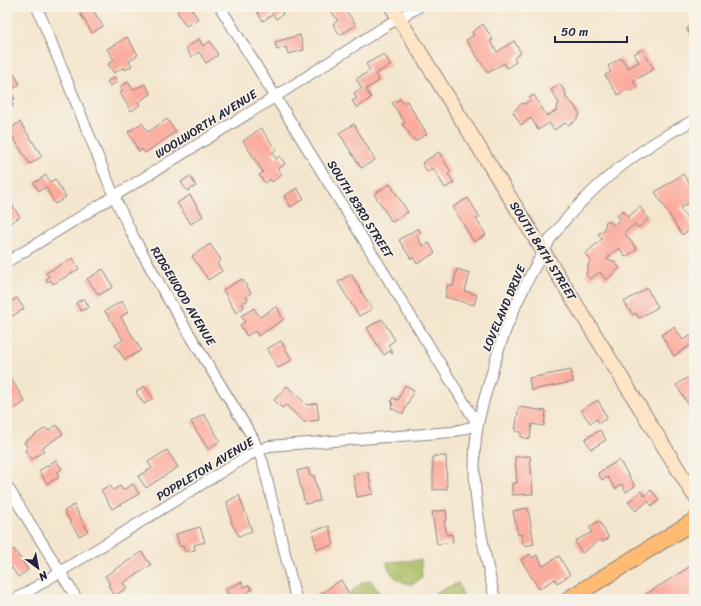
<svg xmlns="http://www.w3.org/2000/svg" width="701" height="606" font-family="Sriracha,sans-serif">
<defs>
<pattern id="park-tufts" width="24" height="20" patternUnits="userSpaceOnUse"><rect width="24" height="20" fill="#a8bc60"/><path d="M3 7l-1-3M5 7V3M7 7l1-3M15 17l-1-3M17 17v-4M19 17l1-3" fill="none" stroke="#90a154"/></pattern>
</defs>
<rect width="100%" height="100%" fill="#f7f3e8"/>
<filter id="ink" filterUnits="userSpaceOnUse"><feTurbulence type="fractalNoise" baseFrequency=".025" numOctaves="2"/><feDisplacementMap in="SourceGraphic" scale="8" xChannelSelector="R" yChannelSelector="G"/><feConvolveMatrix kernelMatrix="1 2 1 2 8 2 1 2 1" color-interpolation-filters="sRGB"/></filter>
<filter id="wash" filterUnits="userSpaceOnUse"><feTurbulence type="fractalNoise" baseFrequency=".012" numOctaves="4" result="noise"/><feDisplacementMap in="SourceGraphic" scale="16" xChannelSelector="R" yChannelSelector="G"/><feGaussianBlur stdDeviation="0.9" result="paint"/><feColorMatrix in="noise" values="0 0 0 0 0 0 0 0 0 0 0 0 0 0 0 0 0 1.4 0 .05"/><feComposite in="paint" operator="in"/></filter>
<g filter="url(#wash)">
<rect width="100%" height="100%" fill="#f4e6ce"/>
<g fill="url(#park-tufts)" stroke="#656f4e">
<path d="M421,560L422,578L412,584C399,584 389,573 386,562Z"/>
<polygon points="371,580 383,599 351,599 348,595 361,583"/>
</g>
<polygon fill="#a8bc60" stroke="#656f4e" points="458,583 465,599 437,599 435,593"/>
<g id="blocks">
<g fill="#fbac9e">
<polygon points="81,7 91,7 103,26 92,33 78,9"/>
<polygon points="179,7 190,7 198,19 186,26 177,12 180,9"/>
<polygon points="254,7 285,7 281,10 283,14 276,19 273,14 263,21"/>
<polygon points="339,7 344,7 356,25 340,35 333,24 338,21 332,12"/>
<polygon points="483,24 493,40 490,41 497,52 514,41 521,53 514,58 516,62 507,68 504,63 488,73 466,40 474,35 472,32"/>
<polygon points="694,24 694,41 687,29"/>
<polygon points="300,35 304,50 288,54 286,47 277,50 275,42"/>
<polygon points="127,37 138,55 129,61 132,66 125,70 124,67 114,73 108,64 114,60 107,49"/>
<polygon points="199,39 203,46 210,41 218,55 206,63 199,52 191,57 186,48"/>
<polygon points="642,49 654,69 633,81 637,87 629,91 628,89 618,95 605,75 611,72 608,66 621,58 628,68 639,62 634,54"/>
<polygon points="384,54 391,65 375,74 379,81 366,89 371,98 357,108 352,101 357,98 354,93 362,88 356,79 370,71 366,64"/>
<polygon points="7,74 9,77 14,74 20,84 10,91 15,99 11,101 13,106 7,109"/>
<polygon points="114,77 117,82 110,86 107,82"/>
<polygon points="128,82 133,90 145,84 151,94 138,102 140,105 131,111 120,93 123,91 120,87"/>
<polygon points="560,84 567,95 565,97 574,105 580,115 574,122 568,125 565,123 554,130 549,123 538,130 531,118 521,125 513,112 522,103 524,104 531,100 529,98 534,95 547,116 557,110 556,108 559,103 551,90"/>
<polygon points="400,99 403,103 407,101 427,134 415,141 402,124 405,123 392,103"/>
<polygon points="167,119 176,132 145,153 142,149 139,152 128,132 142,123 148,132"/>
<polygon points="20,122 42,156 30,164 8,130"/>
<polygon points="354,124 375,160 361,168 339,133"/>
<polygon points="261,128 276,150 272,153 276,159 280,156 285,164 278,169 282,175 272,182 270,179 265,183 259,175 263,172 243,141"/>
<polygon points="439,152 451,172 448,174 454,183 445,188 433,168 427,172 422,163"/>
<polygon points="683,174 691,186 694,184 694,207 691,201 680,208 693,228 682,235 655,192"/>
<polygon points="46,175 50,182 55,179 66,197 55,204 46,187 39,191 34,183"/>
<polygon points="190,176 196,186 187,191 181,182"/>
<polygon points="390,184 408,212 392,222 374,194"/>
<polygon points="297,188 304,199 291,207 284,196"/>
<polygon points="190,195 203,216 191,224 177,203"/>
<polygon points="468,198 480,217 476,219 486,235 474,242 453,207"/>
<polygon points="12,205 20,217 7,225 7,209"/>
<polygon points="640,207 649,219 638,228 635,224 624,233 637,249 626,257 619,248 606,259 614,261 620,268 606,280 600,272 590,279 586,275 590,259 585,254 602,239 598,234 604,230 606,221 611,222 613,225 620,220 617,215 623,210 628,217"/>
<polygon points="418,228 421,233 417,236 423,246 429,243 435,253 417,264 413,257 411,259 399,240"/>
<polygon points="210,244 221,260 217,263 222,271 208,280 192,256"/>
<polygon points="73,258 79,269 53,284 51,280 47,282 46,279 49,277 46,273"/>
<polygon points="103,269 113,287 99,295 87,279"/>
<polygon points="457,269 470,273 465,291 477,295 474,305 445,297 448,284 453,286"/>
<polygon points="351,274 372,309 359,316 338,282"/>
<polygon points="242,279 251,293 246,296 248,300 242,303 244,307 236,313 223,290"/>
<polygon points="647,288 658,307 639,318 636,313 633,315 624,302"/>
<polygon points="17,298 24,309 7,319 7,304"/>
<polygon points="84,298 89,307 81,311 76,303"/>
<polygon points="122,301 128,312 121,317 141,350 125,360 115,345 123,340 105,311"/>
<polygon points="277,306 283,320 258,336 255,331 247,336 240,325 245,322 241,316 254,308 260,317"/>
<polygon points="382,319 395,340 388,345 393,353 392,354 390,351 384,355 367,328"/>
<polygon points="674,327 683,340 690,336 694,343 674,356 661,335"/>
<polygon points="281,341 292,360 278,368 267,349"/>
<polygon points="571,370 573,382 531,390 529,378"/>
<polygon points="7,371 25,402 8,413 7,412"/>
<polygon points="693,374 694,411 693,412 676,385"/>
<polygon points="405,385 414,390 403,414 391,408 393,404 391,402 393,398 398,400"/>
<polygon points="144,386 153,398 144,404 136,392"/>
<polygon points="287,386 307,405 317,403 319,420 304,422 286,405 282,408 274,400"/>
<polygon points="598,400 607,418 599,423 597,419 590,423 581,410"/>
<polygon points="519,407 546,411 544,426 532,424 530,439 521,437 521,432 515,431"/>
<polygon points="204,414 220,441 208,449 191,422"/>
<polygon points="57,425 63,434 42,448 44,451 31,460 25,450 28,448 24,442 46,428 48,431"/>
<polygon points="600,430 606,440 591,449 585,439"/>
<polygon points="167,450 178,467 146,488 138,476 152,468 148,462"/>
<polygon points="433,456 446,456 447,489 433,490"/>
<polygon points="530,456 533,494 512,495 512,483 517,483 515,457"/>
<polygon points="56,460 62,469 57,473 59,477 47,484 39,471"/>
<polygon points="619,460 635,486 626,492 622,484 615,489 608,477 602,480 598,473"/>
<polygon points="308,468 310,476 314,476 320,501 305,504 297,471"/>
<polygon points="368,472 373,494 357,497 353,475"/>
<polygon points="133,484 139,494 112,509 101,490 110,485 113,490 120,486 123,490"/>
<polygon points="651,490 659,500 652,506 648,501 636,511 628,502 641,491 645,496"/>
<polygon points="239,495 252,531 239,536 232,524 227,502"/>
<polygon points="74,505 88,531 79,536 64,511"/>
<polygon points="528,508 534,544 524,546 521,534 518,535 513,511"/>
<polygon points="446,510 447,520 444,520 447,535 452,534 453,542 437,544 432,512"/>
<polygon points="599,521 609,538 602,542 601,539 582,553 575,541 592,532 589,527"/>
<polygon points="329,526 334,545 317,549 312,531"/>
<polygon points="200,527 205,542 194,545 195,550 185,552 183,546 180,547 176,534"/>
<polygon points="14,549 28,570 18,577 12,568 7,572 7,553"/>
<polygon points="142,552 151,565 123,583 127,588 114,596 108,585 110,584 105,576"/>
<polygon points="530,554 532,558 537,555 543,566 559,556 570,575 557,583 555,579 539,589 521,560"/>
<polygon points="694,564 694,599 644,599 643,596"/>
<polygon points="341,580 348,592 337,599 315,599 314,598"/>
<polygon points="242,582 244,587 249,585 252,590 244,594 246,599 230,599 226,589"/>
</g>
</g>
</g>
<g filter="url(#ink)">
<use href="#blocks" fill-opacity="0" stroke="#8b8484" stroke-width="1"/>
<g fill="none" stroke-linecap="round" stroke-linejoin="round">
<defs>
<g id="minor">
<polyline points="37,7 114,196 133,236 165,294 253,438 263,463 296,599"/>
<polyline points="7,262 267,102 387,25 419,7"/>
<polyline points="7,486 77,599"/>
<polyline points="16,599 249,455 269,446 452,432 478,425 220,7"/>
<path d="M495,599C483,546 470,492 476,438C478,417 485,396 491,376C502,334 520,292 542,254C546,249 548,243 551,238C588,188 639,148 694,120"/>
</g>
<polyline id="secondary" points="392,7 694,495"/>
<polyline id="primary" points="569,599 694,521"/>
</defs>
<use href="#minor" stroke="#8b8484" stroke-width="12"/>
<use href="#secondary" stroke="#8b8484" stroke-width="16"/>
<use href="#primary" stroke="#8b8484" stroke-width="18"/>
<use href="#minor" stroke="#fff" stroke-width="10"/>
<use href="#secondary" stroke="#ffe4c6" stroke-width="14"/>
<use href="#primary" stroke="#ffbb71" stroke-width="16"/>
</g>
</g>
<g text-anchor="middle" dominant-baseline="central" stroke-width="3.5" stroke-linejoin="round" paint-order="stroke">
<g font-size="12" fill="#22223b" stroke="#f7f3e8">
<text transform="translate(206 124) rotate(-32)">WOOLWORTH AVENUE</text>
<text transform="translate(360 209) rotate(58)">SOUTH 83RD STREET</text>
<text transform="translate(543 251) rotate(58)">SOUTH 84TH STREET</text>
<text transform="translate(183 296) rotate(59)">RIDGEWOOD AVENUE</text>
<text transform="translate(504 308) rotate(-67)">LOVELAND DRIVE</text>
<text transform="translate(205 469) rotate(-31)">POPPLETON AVENUE</text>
</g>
</g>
<rect width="701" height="606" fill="none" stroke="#f7f3e8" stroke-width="24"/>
<g transform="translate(38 568) rotate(148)" stroke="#f7f3e8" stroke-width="3" paint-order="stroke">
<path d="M0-3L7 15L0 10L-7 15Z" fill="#22223b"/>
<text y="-6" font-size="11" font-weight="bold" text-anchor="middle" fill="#22223b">N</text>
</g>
<path d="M555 36v6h72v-6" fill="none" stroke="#22223b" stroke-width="2"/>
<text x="561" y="36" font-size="12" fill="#22223b" stroke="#f7f3e8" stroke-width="3" paint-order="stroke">50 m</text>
</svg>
